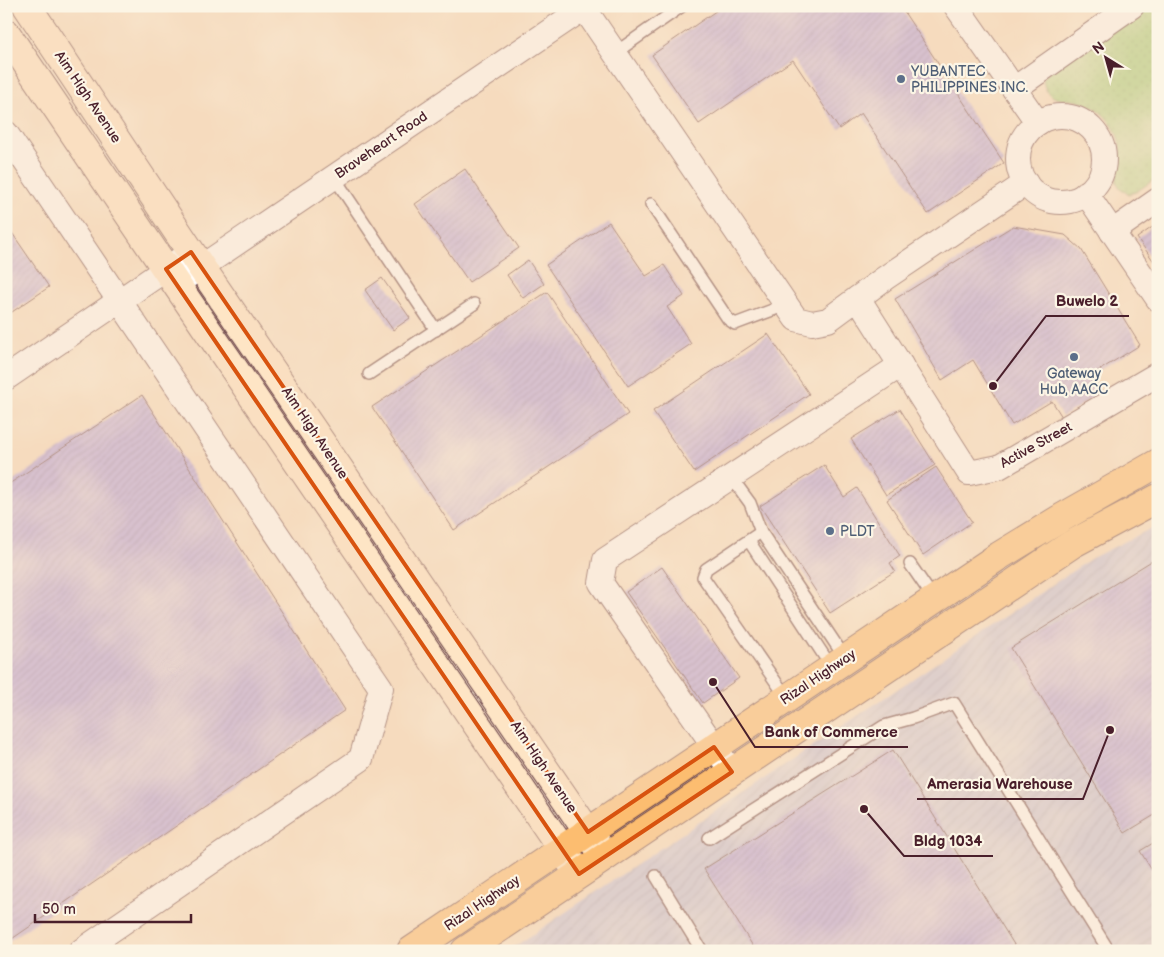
<svg xmlns="http://www.w3.org/2000/svg" width="1164" height="957" font-family="'Balsamiq Sans',sans-serif">
<defs>
<pattern id="industrial-furrows" width="10" height="10" patternUnits="userSpaceOnUse" patternTransform="scale(1.25)"><rect width="10" height="10" fill="#c2c1dc"/><path d="M-1 1l2-2M0 10L10 0M9 11l2-2" fill="none" stroke="#a8a5bd"/></pattern>
<pattern id="grass-dots" width="8" height="8" patternUnits="userSpaceOnUse" patternTransform="scale(1.25)"><rect width="8" height="8" fill="#a5d27f"/><path d="M2 2h.1M6 6h.1" fill="none" stroke="#90b46e" stroke-width="1.8" stroke-linecap="round"/></pattern>
<pattern id="building-hatch" width="6" height="6" patternUnits="userSpaceOnUse" patternTransform="scale(1.25)"><rect width="6" height="6" fill="#b3a2e3"/><path d="M-1 1l2-2M0 6l6-6M5 7l2-2" fill="none" stroke="#9483b8"/></pattern>
</defs>
<rect width="100%" height="100%" fill="#fcf5e5"/>
<filter id="ink" filterUnits="userSpaceOnUse"><feTurbulence type="fractalNoise" baseFrequency=".02" numOctaves="2"/><feDisplacementMap in="SourceGraphic" scale="10" xChannelSelector="R" yChannelSelector="G"/><feConvolveMatrix kernelMatrix="1 2 1 2 8 2 1 2 1" color-interpolation-filters="sRGB"/></filter>
<filter id="wash" filterUnits="userSpaceOnUse"><feTurbulence type="fractalNoise" baseFrequency=".0096" numOctaves="4" result="noise"/><feDisplacementMap in="SourceGraphic" scale="20" xChannelSelector="R" yChannelSelector="G"/><feGaussianBlur stdDeviation="1.12" result="paint"/><feColorMatrix in="noise" values="0 0 0 0 0 0 0 0 0 0 0 0 0 0 0 0 0 1.4 0 .05"/><feComposite in="paint" operator="in"/></filter>
<g filter="url(#wash)">
<rect width="100%" height="100%" fill="#f5dbbe"/>
<polygon fill="url(#industrial-furrows)" points="1158,525 1158,951 508,951 1092,558"/>
<path fill="url(#grass-dots)" stroke="#787855" d="M1144,6H1158V177L1136,192L1128,194L1120,188L1116,181C1118,170 1122,158 1120,147C1117,124 1100,107 1078,101C1070,99 1059,101 1052,96C1046,93 1044,86 1043,80L1047,73Z"/>
<g id="blocks">
<g fill="url(#building-hatch)">
<polygon points="723,6 900,6 1004,163 928,214 861,113 839,129 793,60 699,124 652,55"/>
<polygon points="465,169 519,248 469,282 415,204"/>
<polygon points="609,222 646,276 664,265 684,296 667,307 691,344 628,386 546,265"/>
<polygon points="1158,223 1158,267 1137,238"/>
<polygon points="6,224 49,287 6,316"/>
<polygon points="1013,226 1065,235 1081,249 1140,345 1090,376 1101,393 1062,417 1052,401 1012,425 973,360 942,380 895,299"/>
<polygon points="528,260 544,284 523,298 507,275"/>
<polygon points="382,278 410,318 393,330 365,290"/>
<polygon points="547,292 628,414 454,530 372,407"/>
<polygon points="768,334 809,394 694,472 653,411"/>
<polygon points="142,395 345,710 6,943 6,486"/>
<polygon points="900,409 935,465 886,495 851,439"/>
<polygon points="824,465 844,497 857,488 900,556 890,563 895,571 830,613 760,506"/>
<polygon points="936,467 972,522 923,555 887,500"/>
<polygon points="1158,557 1158,813 1125,833 1011,648"/>
<polygon points="662,567 739,678 703,703 626,592"/>
<polygon points="893,750 1018,951 756,951 704,869"/>
<polygon points="1158,840 1158,880 1140,851"/>
</g>
</g>
</g>
<g filter="url(#ink)">
<use href="#blocks" fill-opacity="0" stroke="#643b41" stroke-width="1"/>
<g fill="none" stroke-linecap="round" stroke-linejoin="round">
<defs>
<g id="lane">
<polyline points="615,53 682,6"/>
<polyline points="334,177 436,330"/>
<polyline points="651,204 728,319 735,324 786,305"/>
<polyline points="369,374 474,304"/>
<polyline points="731,477 750,503 761,532 845,658"/>
<polyline points="761,532 706,569 703,577 787,698"/>
<polyline points="749,541 832,668"/>
<polyline points="910,564 934,599"/>
<polyline points="709,838 884,726 913,718 954,703 1109,951"/>
<polyline points="656,876 702,951"/>
</g>
<g id="street">
<polyline points="956,6 1038,123"/>
<polyline points="584,8 796,319 812,323 828,320 885,278 1026,183"/>
<polyline points="1014,89 1132,6"/>
<circle cx="1061" cy="159" r="43"/>
<polyline points="6,133 381,688 361,759 81,951"/>
<polyline points="1086,193 1158,299"/>
<polyline points="1112,232 1158,200"/>
<polyline points="176,284 587,6"/>
<polyline points="858,298 969,473 999,467 1158,374"/>
<polyline points="6,378 191,252"/>
<polyline points="732,772 601,583 605,560 901,365"/>
</g>
<g id="secondary">
<polyline points="27,6 201,267 605,857"/>
<polyline points="6,33 176,284 579,874"/>
</g>
<g id="primary">
<polyline points="411,951 999,556 1063,517 1158,463"/>
<polyline points="465,951 1072,544 1158,498"/>
</g>
</defs>
<use href="#lane" stroke="#643b41" stroke-width="14"/>
<use href="#street" stroke="#643b41" stroke-width="26"/>
<use href="#secondary" stroke="#643b41" stroke-width="30"/>
<use href="#primary" stroke="#643b41" stroke-width="30"/>
<use href="#lane" stroke="#fff" stroke-width="11"/>
<use href="#street" stroke="#fff" stroke-width="24"/>
<use href="#secondary" stroke="#fee5c5" stroke-width="28"/>
<use href="#primary" stroke="#fcbd6f" stroke-width="28"/>
</g>
</g>
<path d="M0 0H1164V957H0ZM191,252L588,832L714,747L732,772L579,874L166,269Z" fill="#f5dbbe" fill-opacity=".55" fill-rule="evenodd"/>
<path fill="none" stroke="#d8530f" stroke-width="4" stroke-linejoin="round" d="M191,252L588,832L714,747L732,772L579,874L166,269Z"/>
<g fill="#5c6f8a" stroke="#fcf5e5" stroke-width="2">
<circle cx="901" cy="79" r="5"/>
<circle cx="1074" cy="357" r="5"/>
<circle cx="830" cy="531" r="5"/>
</g>
<g text-anchor="middle" dominant-baseline="central" stroke-width="4.5" stroke-linejoin="round" paint-order="stroke">
<g font-size="14" fill="#4e5e75" stroke="#fcf5e5" text-anchor="start">
<text x="911" y="71">YUBANTEC<tspan x="911" dy="16">PHILIPPINES INC.</tspan></text>
<text x="1074" y="373" text-anchor="middle">Gateway<tspan x="1074" dy="16">Hub, AACC</tspan></text>
<text x="840" y="531">PLDT</text>
</g>
<g font-size="14" fill="#4a1f2b" stroke="#fcf5e5">
<text transform="translate(88 97) rotate(56)">Aim High Avenue</text>
<text transform="translate(381 145) rotate(-34)">Braveheart Road</text>
<text transform="translate(315 433) rotate(56)">Aim High Avenue</text>
<text transform="translate(1036 445) rotate(-29)">Active Street</text>
<text transform="translate(818 677) rotate(-34)">Rizal Highway</text>
<text transform="translate(544 767) rotate(56)">Aim High Avenue</text>
<text transform="translate(482 903) rotate(-34)">Rizal Highway</text>
</g>
</g>
<path fill="none" stroke="#4a1f2b" stroke-width="2" d="M993 386L1046 316H1129M713 682L755 747H908M1110 730L1083 799H917M864 809L904 856H993"/>
<g fill="#4a1f2b" stroke="#fcf5e5" stroke-width="2">
<circle cx="993" cy="386" r="5"/>
<circle cx="713" cy="682" r="5"/>
<circle cx="1110" cy="730" r="5"/>
<circle cx="864" cy="809" r="5"/>
</g>
<g font-size="15" text-anchor="middle" font-weight="bold" fill="#4a1f2b" stroke="#fcf5e5" stroke-width="4.5" stroke-linejoin="round" paint-order="stroke">
<text x="1087" y="306">Buwelo 2</text>
<text x="831" y="737">Bank of Commerce</text>
<text x="1000" y="789">Amerasia Warehouse</text>
<text x="948" y="846">Bldg 1034</text>
</g>
<rect width="1164" height="957" fill="none" stroke="#fcf5e5" stroke-width="25"/>
<g transform="translate(1106 58) rotate(323)" stroke="#fcf5e5" stroke-width="4" paint-order="stroke">
<path d="M0-4L9 19L0 12L-9 19Z" fill="#4a1f2b"/>
<text y="-8" font-size="14" font-weight="bold" text-anchor="middle" fill="#4a1f2b">N</text>
</g>
<path d="M35 914v8h156v-8" fill="none" stroke="#4a1f2b" stroke-width="2.5"/>
<text x="42" y="914" font-size="15" fill="#4a1f2b" stroke="#fcf5e5" stroke-width="4" paint-order="stroke">50 m</text>
</svg>
